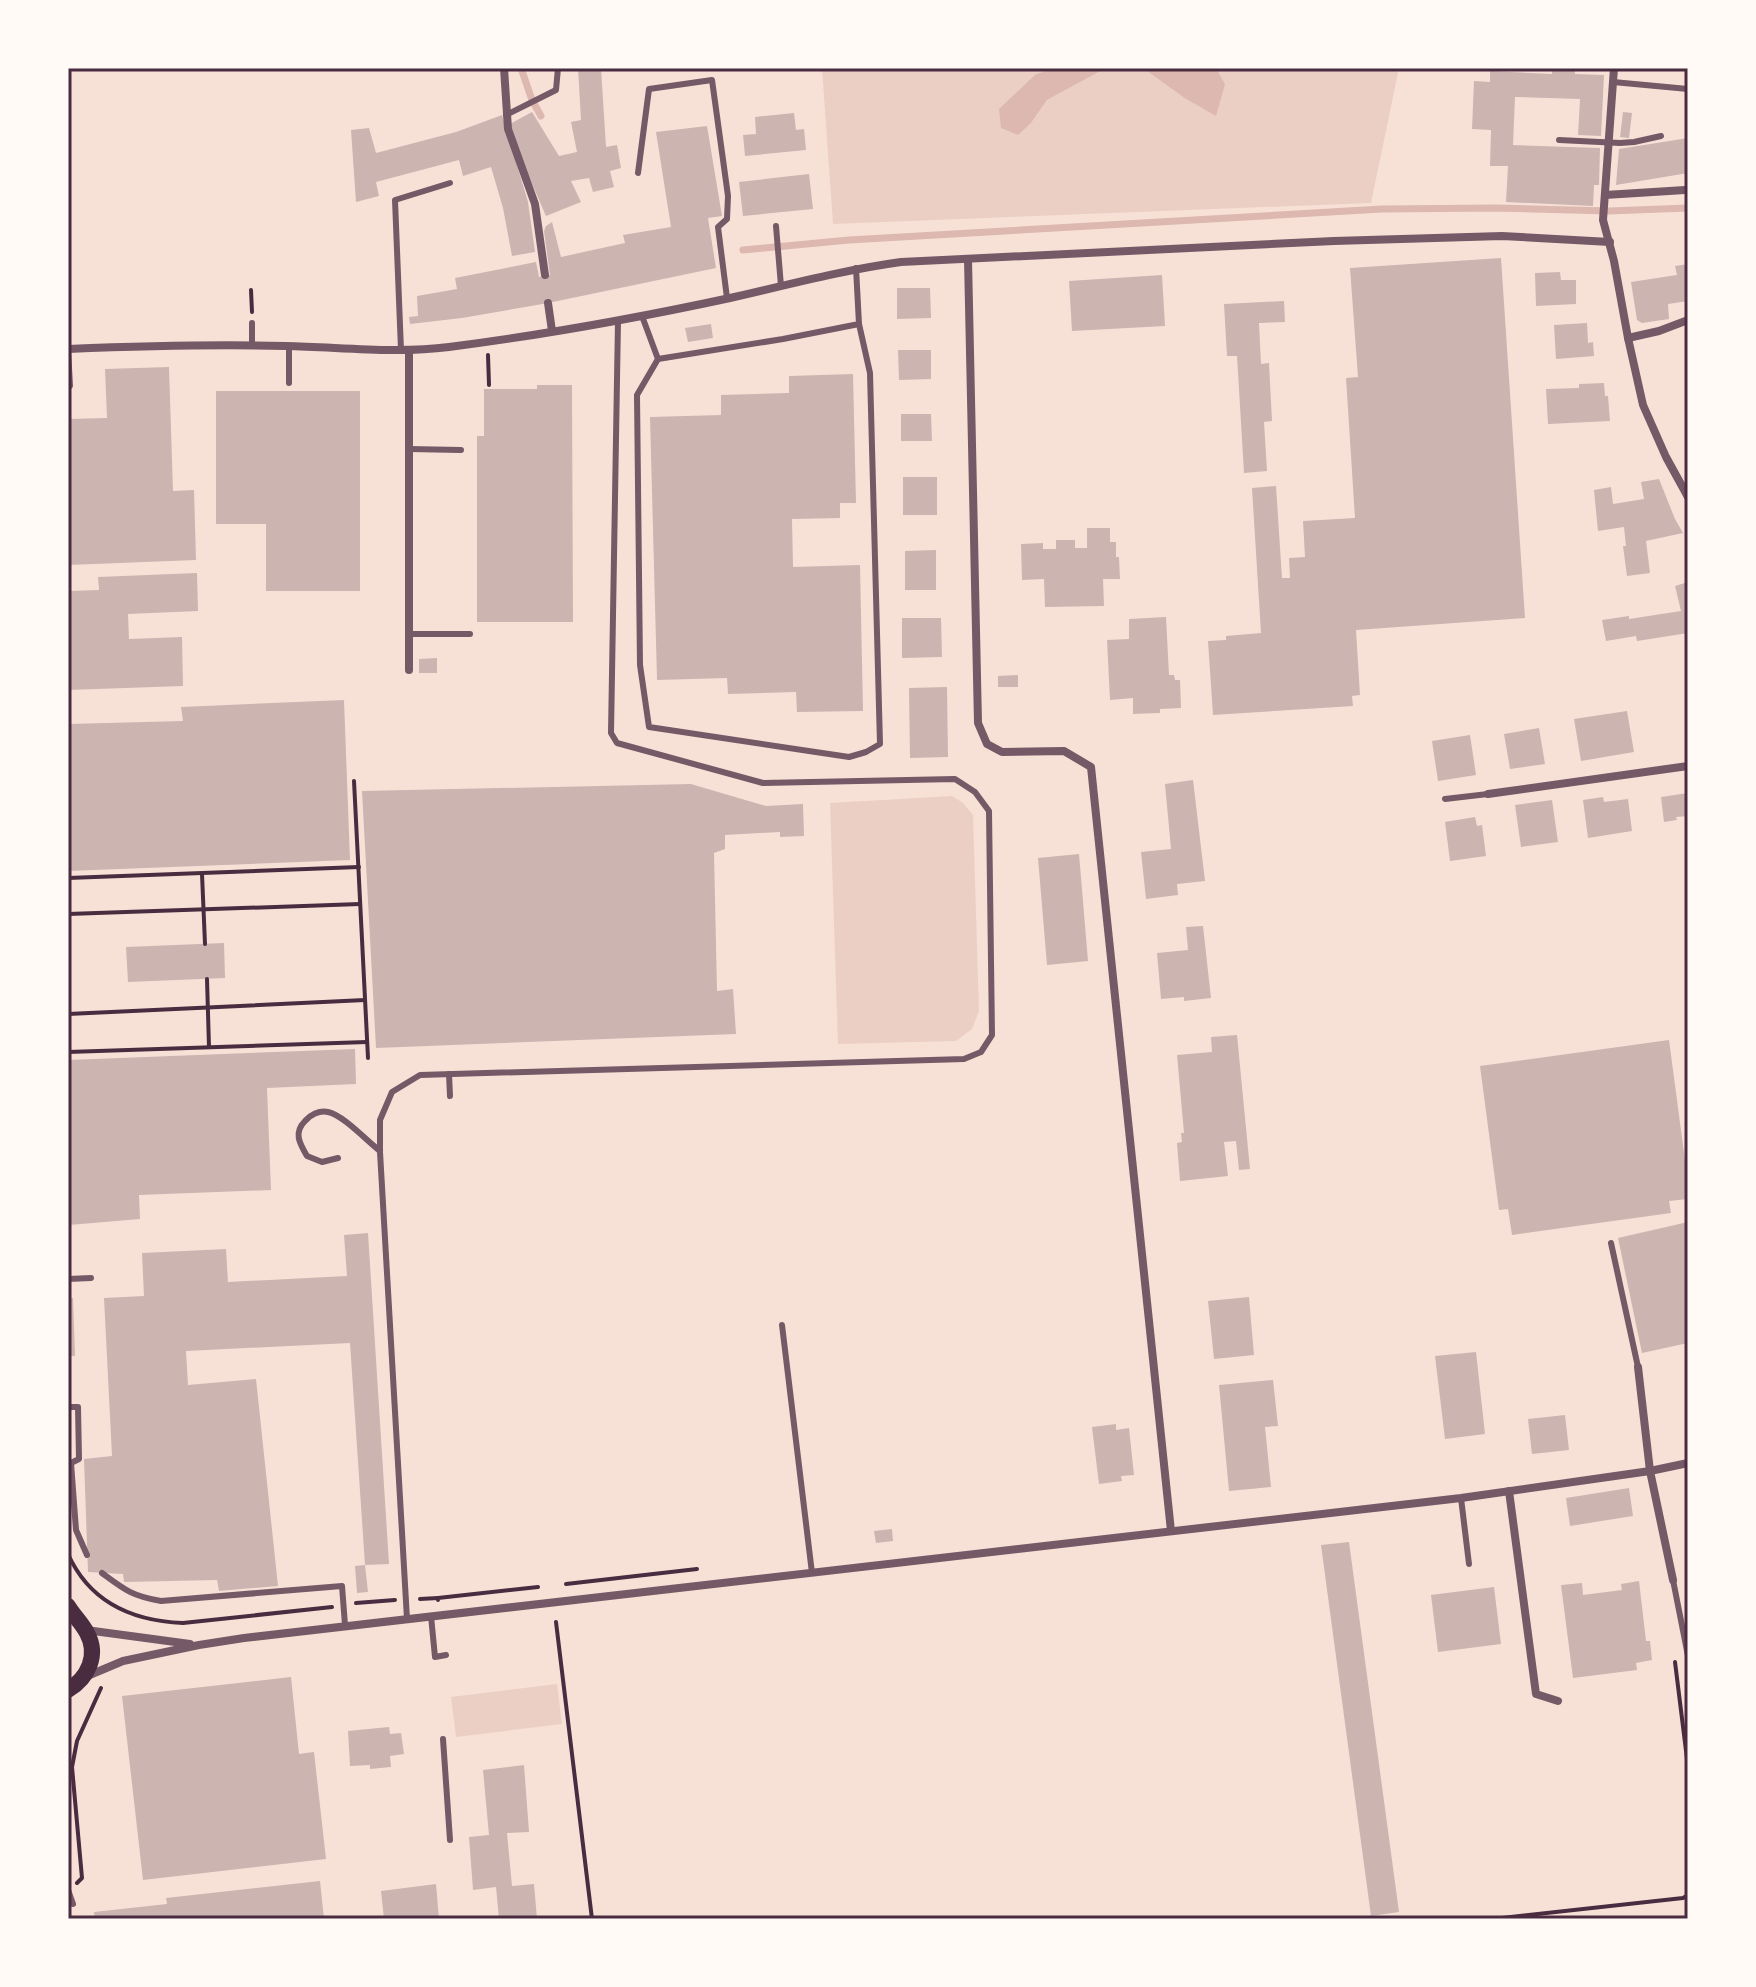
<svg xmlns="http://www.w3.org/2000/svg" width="1756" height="1987" font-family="'Sofia Sans Condensed',sans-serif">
<rect width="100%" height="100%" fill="#f7e1d7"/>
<g fill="#ebcfc5">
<polygon points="822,68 1056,68 1036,74 1031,123 1047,100 1106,68 1143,68 1183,97 1225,84 1216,68 1399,68 1371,203 833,224"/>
<polygon points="952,796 963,803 973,815 979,1011 972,1029 956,1041 838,1044 830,803"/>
<polygon points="557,1684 562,1724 456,1737 451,1697"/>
</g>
<g fill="#dcb8b0">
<polygon points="1056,68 1106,68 1047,100 1031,123 1018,135 1001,128 999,109 1036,74"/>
<polygon points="1143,68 1216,68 1225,84 1216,116 1183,97"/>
</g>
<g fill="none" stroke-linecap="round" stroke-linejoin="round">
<g stroke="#dcb8b0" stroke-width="7">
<polyline points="521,68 532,100 541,116"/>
<polyline points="743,250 849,240 1382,209 1496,208 1609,211 1688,208"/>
</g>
</g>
<g fill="#ccb4b1">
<polygon points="578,68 601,68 606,147 617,145 621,168 610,171 614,187 593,192 589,178 571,181 581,202 546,216 520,156 510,124 532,112 559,156 577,152 571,122 581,120"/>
<polygon points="1552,68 1575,68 1575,74 1604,75 1601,136 1578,135 1580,99 1515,97 1513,145 1600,148 1599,185 1594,185 1593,206 1506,202 1508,166 1490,166 1491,130 1472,129 1474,81 1490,82 1490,71 1552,74"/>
<polygon points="1623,112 1632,113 1629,138 1620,137"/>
<polygon points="794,113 796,130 804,129 806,150 745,156 743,135 756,134 755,117"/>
<polygon points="502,115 528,202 535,252 512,256 503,208 491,167 463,176 459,160 376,182 379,196 356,202 351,130 369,128 376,153 456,132"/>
<polygon points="707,126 722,216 708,218 716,268 548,303 462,318 410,324 409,317 418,316 417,296 457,289 455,278 536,262 539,277 550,275 544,231 546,226 552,222 561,257 625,243 623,235 671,227 656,132"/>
<polygon points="1688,138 1688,173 1616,185 1619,149"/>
<polygon points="809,174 813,209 743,216 739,182"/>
<polygon points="1501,258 1525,618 1356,630 1360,695 1352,696 1353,706 1213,715 1208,641 1226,640 1226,636 1261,633 1252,488 1276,486 1282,578 1290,578 1289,558 1305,557 1303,521 1355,518 1346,378 1358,377 1350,268"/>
<polygon points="1688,264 1688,301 1668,304 1669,319 1642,323 1637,320 1631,282 1677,275 1675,266"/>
<polygon points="1560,272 1561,280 1576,280 1576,304 1536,306 1535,273"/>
<polygon points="1162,275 1165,326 1072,331 1069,281"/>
<polygon points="897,288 930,288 931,318 897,319"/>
<polygon points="1284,301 1285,322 1259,323 1261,364 1269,363 1272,421 1264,422 1267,471 1244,473 1237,356 1227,356 1224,304"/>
<polygon points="1587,323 1588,343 1593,342 1594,356 1556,359 1554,325"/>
<polygon points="711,324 713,338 688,342 685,328"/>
<polygon points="898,350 931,350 931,379 899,380"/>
<polygon points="169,367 173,491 194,490 196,560 68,565 68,419 107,418 105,369"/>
<polygon points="853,374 856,503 840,503 840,518 792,519 793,567 860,565 863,711 797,712 796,692 728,694 727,678 657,680 650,417 721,415 721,395 789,393 789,376"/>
<polygon points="1604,383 1605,396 1608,396 1610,421 1548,424 1546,389 1579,388 1579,384"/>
<polygon points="537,385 572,385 573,622 477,622 477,436 484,436 484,389 537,389"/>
<polygon points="216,391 360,391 360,591 266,591 266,524 216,524"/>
<polygon points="901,414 931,414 932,441 901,441"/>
<rect x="903" y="477" width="34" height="38"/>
<polygon points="1659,479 1675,519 1683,533 1646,541 1650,573 1627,576 1623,546 1626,546 1624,527 1598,531 1594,490 1611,487 1613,504 1644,499 1641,482"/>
<polygon points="1087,528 1110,528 1110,542 1116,542 1116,557 1119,557 1120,579 1103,579 1104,606 1045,607 1044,579 1022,580 1021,544 1043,543 1043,549 1056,549 1056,540 1075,540 1075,548 1087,548"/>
<polygon points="936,550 936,590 905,590 905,551"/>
<polygon points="197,573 198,611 128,614 129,639 182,637 183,686 68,690 68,591 99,590 98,577"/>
<polygon points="1688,582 1688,633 1637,641 1636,636 1606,641 1602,620 1629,616 1629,619 1681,611 1675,586"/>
<polygon points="1166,617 1169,675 1174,675 1175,680 1180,680 1181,708 1160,709 1160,713 1133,714 1133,698 1110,700 1107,640 1129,639 1129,619"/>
<polygon points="902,618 941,618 942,657 902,658"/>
<polygon points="437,658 437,673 419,673 419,659"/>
<polygon points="1018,675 1018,687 998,687 998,676"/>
<polygon points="947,687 948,757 910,758 909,688"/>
<polygon points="344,700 350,860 68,871 68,724 183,721 181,707"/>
<polygon points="1627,711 1634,752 1581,761 1574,719"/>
<polygon points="1539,728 1545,764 1510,769 1504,734"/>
<polygon points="1470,735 1476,775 1438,781 1432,741"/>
<polygon points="1193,780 1205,881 1177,884 1178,895 1146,899 1141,852 1171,849 1165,784"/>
<polygon points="691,784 766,806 803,804 804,836 780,837 780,832 725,835 725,849 714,853 717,991 733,989 736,1034 376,1048 362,791"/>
<polygon points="1688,793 1688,816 1676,817 1677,820 1664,822 1661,797"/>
<polygon points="1603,797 1604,802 1628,799 1632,831 1588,838 1583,800"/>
<polygon points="1552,800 1558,842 1521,847 1515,805"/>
<polygon points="1475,817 1477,826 1482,825 1486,856 1450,861 1445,822"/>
<polygon points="1079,854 1088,961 1047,965 1038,858"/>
<polygon points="1203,926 1211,998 1184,1001 1184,997 1161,999 1157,953 1188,950 1186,927"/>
<polygon points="224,943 225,978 128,982 126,947"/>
<polygon points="1237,1035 1250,1169 1239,1170 1236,1141 1224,1142 1228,1176 1180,1181 1177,1143 1182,1142 1181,1133 1184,1133 1177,1055 1212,1052 1211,1037"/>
<polygon points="1669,1040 1688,1183 1688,1199 1669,1201 1671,1213 1512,1235 1508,1209 1499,1210 1480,1066"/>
<polygon points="355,1049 356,1084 267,1088 271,1190 139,1195 140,1219 69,1225 68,1060"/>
<polygon points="1688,1222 1688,1343 1642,1353 1618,1238"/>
<polygon points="368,1233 389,1564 365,1565 368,1592 357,1593 355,1566 365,1565 350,1343 186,1351 188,1385 256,1379 278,1586 219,1591 217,1580 124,1582 123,1574 88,1572 84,1459 112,1456 104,1298 144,1296 142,1253 226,1249 228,1282 347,1276 344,1235"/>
<polygon points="1249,1297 1254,1355 1214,1359 1208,1301"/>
<polygon points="68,1298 73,1298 75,1356 68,1356"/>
<polygon points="1476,1352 1485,1434 1445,1439 1435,1356"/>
<polygon points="1273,1380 1278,1426 1265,1427 1271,1487 1229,1491 1219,1385"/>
<polygon points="1565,1415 1569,1450 1532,1454 1528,1419"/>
<polygon points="1116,1424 1116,1430 1129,1428 1134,1475 1121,1476 1122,1481 1099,1484 1092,1427"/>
<polygon points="1629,1488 1633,1516 1570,1526 1566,1498"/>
<polygon points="892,1529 893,1541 876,1543 874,1531"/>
<polygon points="1349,1542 1399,1912 1371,1916 1321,1545"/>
<polygon points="1639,1581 1646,1641 1650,1641 1652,1660 1636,1663 1637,1670 1573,1678 1561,1585 1582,1583 1583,1595 1622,1590 1621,1584"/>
<polygon points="1494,1587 1501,1644 1438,1652 1431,1595"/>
<polygon points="291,1677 299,1754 314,1752 326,1859 143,1880 122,1696"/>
<polygon points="389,1727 390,1734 401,1733 404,1754 390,1756 391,1767 370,1769 370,1765 350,1766 348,1731"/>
<polygon points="524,1765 529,1832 507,1833 512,1886 534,1884 537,1919 499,1919 496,1887 473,1890 469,1837 489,1835 483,1770"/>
<polygon points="320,1881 324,1919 95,1919 94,1912 167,1904 166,1898"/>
<polygon points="436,1884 439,1919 384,1919 381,1891"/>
</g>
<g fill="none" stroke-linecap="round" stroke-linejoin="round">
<g stroke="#4a2c40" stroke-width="4">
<polyline points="251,290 252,312"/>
<polyline points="488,355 489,385"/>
<polyline points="354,781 368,1058"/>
<polyline points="202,874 205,944"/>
<polyline points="68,878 359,867"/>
<polyline points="68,914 360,904"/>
<polyline points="207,979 209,1047"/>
<polyline points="68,1014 365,1000"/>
<polyline points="68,1052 367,1042"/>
<path d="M68,1554C90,1603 132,1621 183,1623L332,1607"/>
<polyline points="566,1584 697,1569"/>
<polyline points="420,1599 438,1598"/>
<polyline points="438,1600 438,1598 538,1587"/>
<polyline points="356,1603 395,1600"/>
<polyline points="556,1622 592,1919"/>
<polyline points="1675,1662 1688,1767"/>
<polyline points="77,1883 82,1878 72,1767 77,1741 101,1688"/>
<polyline points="1493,1919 1683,1898 1688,1895"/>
</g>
<g stroke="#755966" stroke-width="6">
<polyline points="1613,82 1688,89"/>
<polyline points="506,115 556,90 558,68"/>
<polyline points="1559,140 1620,143 1634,142 1661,136"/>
<polyline points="638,173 649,89 712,80 728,196 727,219 718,227 727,298"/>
<polyline points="776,226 781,286"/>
<polyline points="642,316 658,359 783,339 859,324 856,268"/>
<polyline points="252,323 252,345"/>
<polyline points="289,346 289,383"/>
<polyline points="68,349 70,386 68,387"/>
<polyline points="401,350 395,200 450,183"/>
<polyline points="658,359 637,395 640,665 649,727 849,757 866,752 880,744 870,373 859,324"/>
<polyline points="409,449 461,450"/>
<polyline points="409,634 470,634"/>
<polyline points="1445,799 1488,794"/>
<polyline points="449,1074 450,1096"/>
<path d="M338,1158L322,1162L307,1156C300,1144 293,1133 305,1121C310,1115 319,1110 328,1112C343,1115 367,1141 380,1151"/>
<polyline points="1611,1243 1638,1367"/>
<polyline points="68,1279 91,1278"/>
<polyline points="782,1325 812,1573"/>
<polyline points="68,1407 78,1407 79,1459 71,1463 76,1530 87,1555"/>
<polyline points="1461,1498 1469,1564"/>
<path d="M102,1573C125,1590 132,1596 161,1601L342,1586L345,1625"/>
<polyline points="1673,1580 1688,1656"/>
<polyline points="431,1616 435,1657 446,1655"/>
<polyline points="407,1619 380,1152 380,1120 392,1092 420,1075 964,1059 981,1052 992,1035 989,811 975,792 955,779 763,783 617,743 611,733 618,321"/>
<polyline points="443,1739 450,1840"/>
<polyline points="68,1890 73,1904"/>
</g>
<g stroke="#755966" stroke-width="8">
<polyline points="504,68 508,129 535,204 545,275"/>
<polyline points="1614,68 1603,220 1614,261 1628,338 1643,405 1666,457 1688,497"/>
<polyline points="1605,195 1685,190"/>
<polyline points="968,259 978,723 987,744 1002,752 1064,751 1091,767 1171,1531"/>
<polyline points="548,303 552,331"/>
<polyline points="1628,338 1659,331 1688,320"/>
<path d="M68,349C141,346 213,344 286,346C340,347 395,354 449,347C543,335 637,318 730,298C787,285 843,270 901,262L1334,241L1502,236L1610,242"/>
<polyline points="409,670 409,350"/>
<polyline points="1488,794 1688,766"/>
<polyline points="1638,1367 1650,1471 1673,1580"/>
<polyline points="1509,1491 1536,1694 1558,1701"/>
<polyline points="86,1630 190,1644"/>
<polyline points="85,1677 123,1661 199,1645 244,1638 1461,1498 1650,1471 1688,1463"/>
</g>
<path stroke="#4a2c40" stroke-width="16" d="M68,1606C74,1616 82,1623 87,1633C99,1655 88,1678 68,1690"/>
</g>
<rect width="1756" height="1987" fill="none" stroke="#fffaf5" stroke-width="140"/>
<rect x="70" y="70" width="1616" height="1847" fill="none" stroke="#4a2c40" stroke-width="3"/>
</svg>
